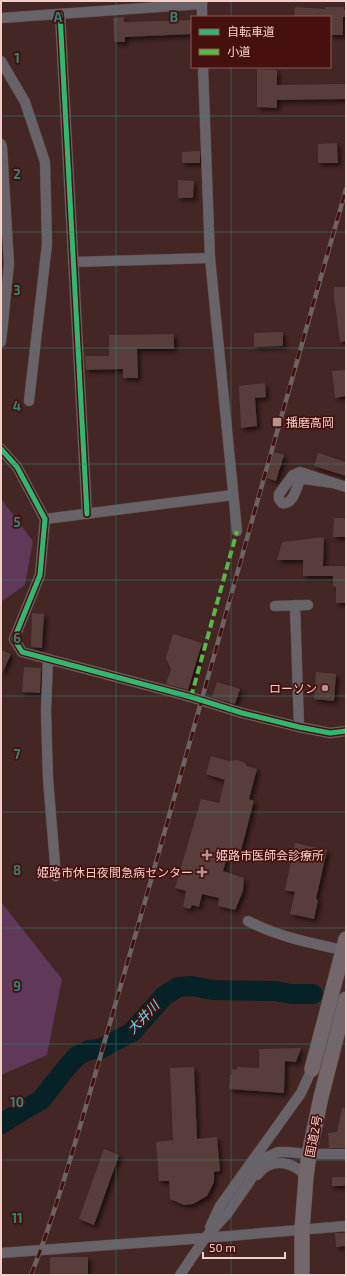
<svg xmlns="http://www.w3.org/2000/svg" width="347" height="1276" font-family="'Exo 2','Noto Sans JP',sans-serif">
<defs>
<filter id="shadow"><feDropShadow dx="3" dy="3" stdDeviation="2" flood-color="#0009"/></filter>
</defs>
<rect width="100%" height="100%" fill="#442624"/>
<g fill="#5f385a">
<polygon points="1,499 33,541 25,585 1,602"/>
<polygon points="1,902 62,979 47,1055 1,1075"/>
</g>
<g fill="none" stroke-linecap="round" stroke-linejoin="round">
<polyline stroke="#072227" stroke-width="20" points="1,1124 27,1108 41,1100 67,1067 77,1056 89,1050 100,1049 132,1032 164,996 178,987 192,986 213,990 276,991 291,994 313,994"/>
</g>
<g fill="#583e3b" filter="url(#shadow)">
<polygon points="295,7 325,9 325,7 344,7 344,10 346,10 346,17 343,17 343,35 330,35 330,17 294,17"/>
<polygon points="124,17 124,22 192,20 192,34 125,37 125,42 114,42 113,18"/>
<polygon points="257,69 277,70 277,85 346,84 346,99 277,100 277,108 257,107"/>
<polygon points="337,143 338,163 318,163 318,144"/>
<polygon points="200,151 200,163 182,163 182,152"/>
<polygon points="178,180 194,181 193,198 178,198"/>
<polygon points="334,287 346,287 346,341 340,342 335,303 334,303"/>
<polygon points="283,332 283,346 254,347 254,333"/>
<polygon points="174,334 174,349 137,349 138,378 123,378 123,369 86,370 85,356 109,356 109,335"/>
<polygon points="346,370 346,396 335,398 332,371"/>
<polygon points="265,383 266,397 255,398 257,426 241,428 239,386"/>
<polygon points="274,452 284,455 276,481 267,478"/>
<polygon points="318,453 346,462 346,476 314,466"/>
<polygon points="334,518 346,518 346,537 333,537"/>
<polygon points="324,537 323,566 346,566 346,603 336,603 336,587 333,586 333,576 303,576 303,560 277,560 282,542"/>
<polygon points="32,613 44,614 42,648 31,647"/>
<polygon points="173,634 202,643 188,690 166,684 171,669 166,658"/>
<polygon points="1,650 11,654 1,676"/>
<polygon points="24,667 41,668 40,693 22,692"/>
<polygon points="316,672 336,674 334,701 314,699"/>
<polygon points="217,682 240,689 235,704 212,697"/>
<polygon points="211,756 229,761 237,760 245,763 247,766 257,769 249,799 254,801 240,854 229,851 223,871 244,878 243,891 235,910 218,906 219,898 202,894 199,907 192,905 190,909 183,907 186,891 175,888 201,799 219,803 225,780 206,774"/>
<polygon points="295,843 327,850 316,899 318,900 314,919 290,914 295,892 285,890"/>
<polygon points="301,1048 296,1062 285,1061 284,1093 229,1089 230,1075 232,1075 232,1069 237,1070 237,1067 259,1068 259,1049"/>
<polygon points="194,1067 197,1139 217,1137 220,1171 214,1172 214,1182 207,1196 193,1204 184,1205 170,1199 169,1181 159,1181 156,1142 173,1140 170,1068"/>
<polygon points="342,1108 346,1108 346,1148 329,1148 328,1133 337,1132"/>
<polygon points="104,1149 119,1155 94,1225 79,1219"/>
<rect x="332" y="1177" width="14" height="9"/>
<polygon points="335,1233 345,1233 346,1246 336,1247"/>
<rect x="50" y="1257" width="38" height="18"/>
</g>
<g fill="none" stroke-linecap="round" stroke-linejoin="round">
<defs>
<g id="minor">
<polyline points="202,1 202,17"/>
<polyline points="60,14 87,514"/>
<polyline points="1,18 202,4"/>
<polyline points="1,61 25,102 45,162 47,244 29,401"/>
<polyline points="203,67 210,258 237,531"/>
<polyline points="1,144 2,147 9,264 1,342"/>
<polyline points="73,262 210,258"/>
<polyline points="1,449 17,467 45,519 40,575 14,639 22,652 191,697 242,713 299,727 330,733 346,731"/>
<path d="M333,483L304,479L300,480C296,489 293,505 282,503L279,499V494L293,475L300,472L346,487"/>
<polyline points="45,519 233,495"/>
<polyline points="295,605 299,727"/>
<polyline points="275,606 308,605"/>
<polyline points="48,659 46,711 48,779 56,876"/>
<path d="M248,921C279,937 310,943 343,950"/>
<path d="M257,1175C260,1172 263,1168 267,1166C280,1159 298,1165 306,1177"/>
<polyline points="210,1227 220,1206 301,1093 312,1069"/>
<polyline points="1,1253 205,1238 346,1226"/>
<polyline points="180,1275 205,1238 227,1214 250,1181 256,1170 267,1157 278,1152 286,1152 309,1154 346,1154"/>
</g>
<g id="highway">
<polyline points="312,1069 346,939"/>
<polyline points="302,1275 302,1230 306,1177 309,1154 321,1097 346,999"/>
</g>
</defs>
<use href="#minor" stroke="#5d4441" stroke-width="11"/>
<use href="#highway" stroke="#5d4441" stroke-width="16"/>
<use href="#minor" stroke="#686269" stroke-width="10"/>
<use href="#highway" stroke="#73676b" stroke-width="15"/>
<defs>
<path id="rail" d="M31,1275C52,1222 68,1167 84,1113C104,1044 124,975 144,905C212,667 277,427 346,189"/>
</defs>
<use href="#rail" stroke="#6e6263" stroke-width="4.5"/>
<use href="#rail" stroke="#46100d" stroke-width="3" stroke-dasharray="9" stroke-linecap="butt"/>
<polyline stroke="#58b947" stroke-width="4" stroke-dasharray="8 4" stroke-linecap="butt" points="191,697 237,531"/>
<defs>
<g id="cycleway">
<polyline points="60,14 87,514"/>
<polyline points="1,449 17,467 45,519 40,575 14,639 22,652 191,697 242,713 299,727 330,733 346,731"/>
</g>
</defs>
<use href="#cycleway" stroke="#46100d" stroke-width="8"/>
<use href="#cycleway" stroke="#33b770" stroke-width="5"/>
</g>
<path fill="none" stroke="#31837c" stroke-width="1" stroke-opacity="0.55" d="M116,1V1275M231,1V17M231,67V1275M1,116H346M1,232H346M1,348H346M1,464H346M1,580H346M1,696H346M1,812H346M1,928H346M1,1044H346M1,1160H346"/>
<g fill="#b5948f" stroke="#46100d" stroke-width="1.5">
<rect x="272" y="417" width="10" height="10" rx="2"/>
<circle cx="325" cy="688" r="4"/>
<path d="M205 849h4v4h4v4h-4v4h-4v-4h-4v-4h4z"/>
<path d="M200 866h4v4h4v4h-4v4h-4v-4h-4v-4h4z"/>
</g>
<g text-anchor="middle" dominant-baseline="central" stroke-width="3.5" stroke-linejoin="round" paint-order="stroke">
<g font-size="12" fill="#f2cfc9" stroke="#46100d" text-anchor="start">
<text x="286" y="422">播磨高岡</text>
<text x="317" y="688" text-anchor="end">ローソン</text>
<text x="216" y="855">姫路市医師会診療所</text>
<text x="193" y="872" text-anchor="end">姫路市休日夜間急病センター</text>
</g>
<g font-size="12" fill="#f2cfc9" stroke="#46100d">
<text transform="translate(313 1136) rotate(-79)">国道2号</text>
</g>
<g font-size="13" font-style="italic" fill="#51e8fc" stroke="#46100d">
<text transform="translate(143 1017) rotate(-46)">大井川</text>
</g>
</g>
<g font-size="13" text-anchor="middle" font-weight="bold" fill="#31837c" stroke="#46100d" stroke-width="3.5" stroke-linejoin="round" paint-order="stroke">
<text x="58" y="22">A</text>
<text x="174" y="22">B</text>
<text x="17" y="63">1</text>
<text x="17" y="179">2</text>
<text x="17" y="295">3</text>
<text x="17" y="411">4</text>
<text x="17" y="527">5</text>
<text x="17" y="643">6</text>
<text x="17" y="759">7</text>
<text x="17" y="875">8</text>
<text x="17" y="991">9</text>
<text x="17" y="1107">10</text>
<text x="17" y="1223">11</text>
</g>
<rect width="347" height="1276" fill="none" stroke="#f2cfc9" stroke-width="4"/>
<rect x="191" y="16" width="140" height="52" fill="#46100d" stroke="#8b5c58"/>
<rect x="199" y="29" width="20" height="6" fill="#33b770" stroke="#8b5c58"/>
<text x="227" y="36" font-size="12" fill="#f2cfc9">自転車道</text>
<rect x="199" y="49" width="20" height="6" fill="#58b947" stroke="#8b5c58"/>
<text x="227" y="56" font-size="12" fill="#f2cfc9">小道</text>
<path d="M203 1252v6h82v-6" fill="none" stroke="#f2cfc9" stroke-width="2"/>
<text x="209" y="1252" font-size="12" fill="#f2cfc9" stroke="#46100d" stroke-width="3" paint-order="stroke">50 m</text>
</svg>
